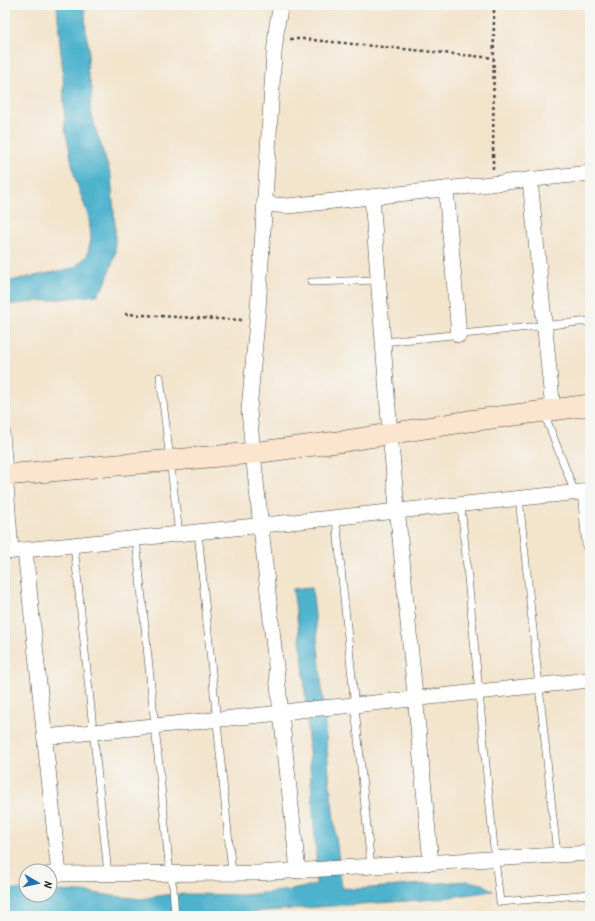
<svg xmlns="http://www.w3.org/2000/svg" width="595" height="921" font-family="Kalam,sans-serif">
<rect width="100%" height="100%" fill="#f6f6f2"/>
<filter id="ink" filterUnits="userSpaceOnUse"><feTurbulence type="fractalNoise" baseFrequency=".025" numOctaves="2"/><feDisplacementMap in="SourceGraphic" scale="8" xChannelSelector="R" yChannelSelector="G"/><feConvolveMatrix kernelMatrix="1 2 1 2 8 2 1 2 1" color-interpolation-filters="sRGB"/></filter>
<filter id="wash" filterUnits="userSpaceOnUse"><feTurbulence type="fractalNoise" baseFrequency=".012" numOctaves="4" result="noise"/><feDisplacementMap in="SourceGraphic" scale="16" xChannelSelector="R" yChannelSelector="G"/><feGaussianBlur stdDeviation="0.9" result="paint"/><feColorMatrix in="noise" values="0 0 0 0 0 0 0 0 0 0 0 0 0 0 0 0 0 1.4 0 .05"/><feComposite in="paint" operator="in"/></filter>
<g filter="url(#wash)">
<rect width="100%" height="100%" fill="#f3e4cc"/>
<g fill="#4eb3cd" stroke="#3c6f7c">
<polygon points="57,5 82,5 85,11 86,34 89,48 87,70 92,89 90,108 96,130 111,176 115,226 115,254 105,285 97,295 5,305 5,282 74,268 87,256 91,239 89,218 75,178 65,128 63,71 60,44"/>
<polygon points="312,587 320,665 330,786 342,888 357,889 467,881 483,884 493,891 436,899 303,908 209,916 14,916 12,914 5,914 5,890 7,889 26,890 26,895 50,895 50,891 82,892 141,899 164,895 187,894 245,895 291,890 316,885 316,856 303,661 293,589"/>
</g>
</g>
<g filter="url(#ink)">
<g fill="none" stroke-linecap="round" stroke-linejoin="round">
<defs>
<g id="lane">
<polyline points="311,282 378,280"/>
<polyline points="383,342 590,321"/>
<polyline points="160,377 179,534"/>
<polyline points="544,413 575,493"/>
<polyline points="5,420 15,551"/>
<polyline points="519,498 557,855"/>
<polyline points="461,505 495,859 500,902 590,894"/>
<polyline points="336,518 371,867"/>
<polyline points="198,532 232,873"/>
<polyline points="136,539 170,874 173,887 175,916"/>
<polyline points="74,545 108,874"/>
</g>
<g id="street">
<polyline points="281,5 277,25 274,54 258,310 249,410 251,433 253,453 298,871"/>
<polyline points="530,180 553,410"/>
<polyline points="446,189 459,335"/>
<polyline points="372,197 390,434 431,863"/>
<polyline points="265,204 288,206 590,173"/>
<polyline points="585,492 590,545"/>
<polyline points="25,550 59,874"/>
<polyline points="5,552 590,491"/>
<polyline points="45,737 281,713 299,710 355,705 590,680"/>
<polyline points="50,874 257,873 590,853"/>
</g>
<polyline id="secondary" points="5,475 253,453 345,441 469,421 590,405"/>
</defs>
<use href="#lane" stroke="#494743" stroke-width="8"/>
<use href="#street" stroke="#494743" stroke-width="16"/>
<use href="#secondary" stroke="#494743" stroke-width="22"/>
<g stroke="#494743" stroke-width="2.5" stroke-dasharray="3 3" stroke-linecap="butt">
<polyline points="290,39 303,39 494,58"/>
<polyline points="493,169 494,5"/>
<polyline points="125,314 195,318 242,320"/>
</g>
<use href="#lane" stroke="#fff" stroke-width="7"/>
<use href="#street" stroke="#fff" stroke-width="15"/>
<use href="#secondary" stroke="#fbe5cf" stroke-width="21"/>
</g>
</g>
<rect width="595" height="921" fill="none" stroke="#f6f6f2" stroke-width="20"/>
<g transform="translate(38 883) rotate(99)"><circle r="19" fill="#f6f6f2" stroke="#a5a5a2"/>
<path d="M0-3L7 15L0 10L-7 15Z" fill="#1f6fb2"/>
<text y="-6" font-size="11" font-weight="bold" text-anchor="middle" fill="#2b2b2b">N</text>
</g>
</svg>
